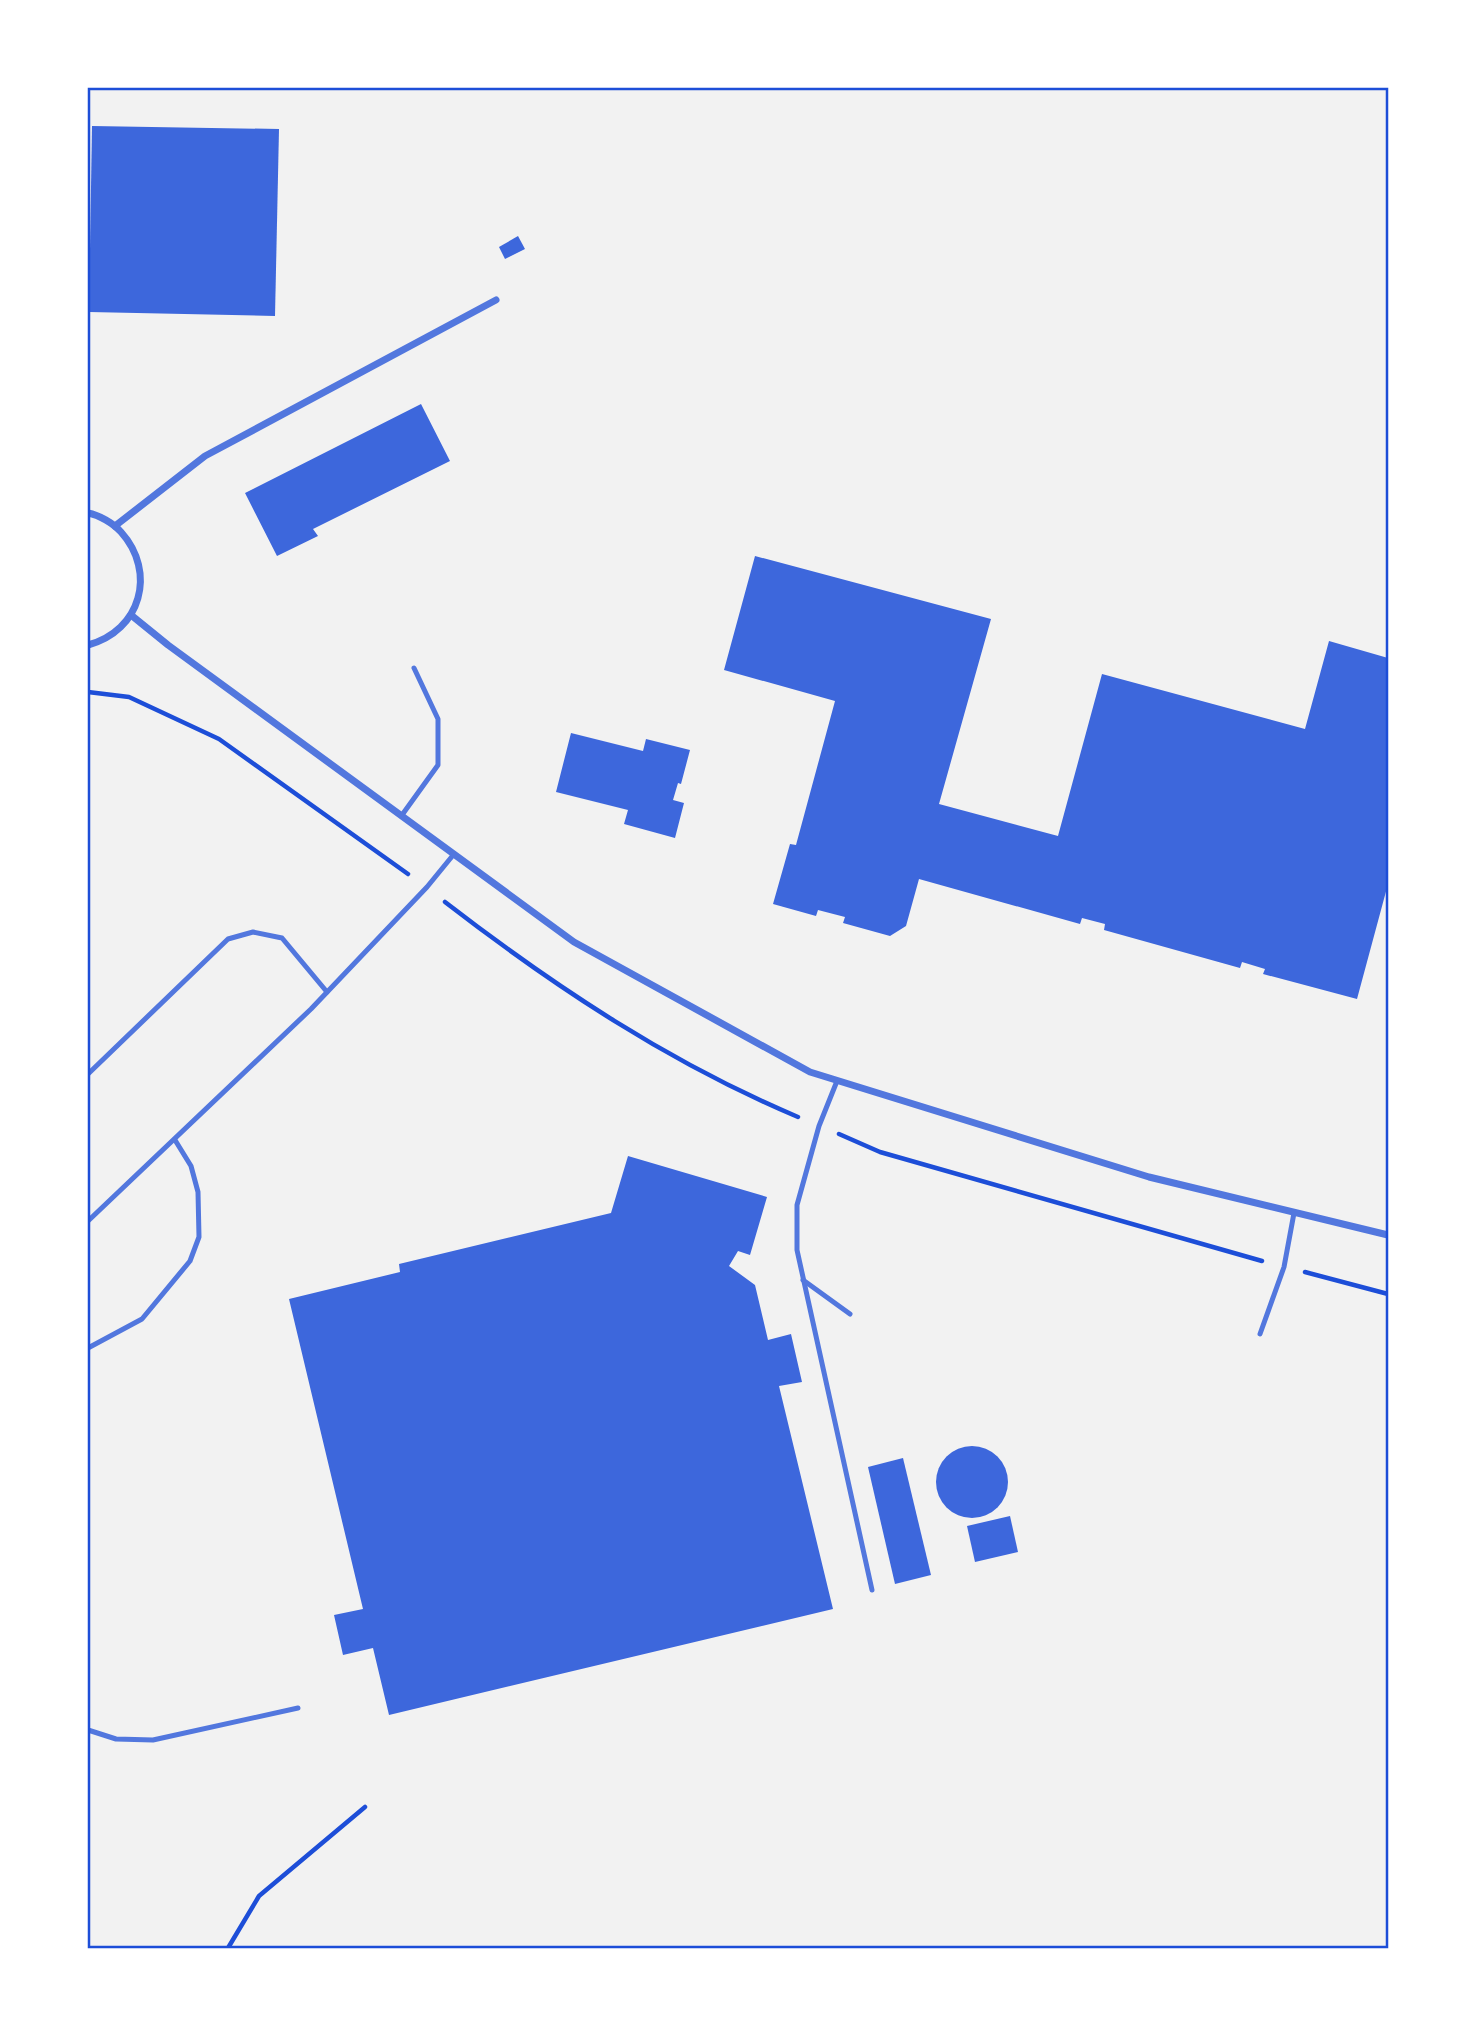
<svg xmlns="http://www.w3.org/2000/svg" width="1476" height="2036" font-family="Inter,sans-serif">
<rect width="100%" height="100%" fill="#f2f2f2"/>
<g fill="#3d67dc">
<polygon points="92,126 279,129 275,316 89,312"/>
<polygon points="518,236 525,249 505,259 499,247"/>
<polygon points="421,404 450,461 313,529 318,536 277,556 245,493"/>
<polygon points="755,556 991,619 939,804 1058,836 1102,674 1305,729 1329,641 1388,658 1388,884 1357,999 1263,974 1265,969 1242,962 1240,968 1104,930 1105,924 1082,918 1080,924 919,879 906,926 890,936 843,923 845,917 818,910 816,916 773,904 790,844 796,845 835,701 724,670"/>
<polygon points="571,733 643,751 646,739 690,750 681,784 678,783 673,800 684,803 675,838 624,824 628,810 556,792"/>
<polygon points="628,1156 767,1197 750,1255 738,1251 729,1266 755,1285 768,1340 791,1334 802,1382 779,1386 833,1609 389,1715 373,1648 343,1655 334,1615 363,1609 289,1299 400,1272 399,1264 611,1213"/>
<circle cx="972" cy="1482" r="36"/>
<polygon points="903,1458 931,1575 895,1584 868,1467"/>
<polygon points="1010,1516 1018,1552 975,1562 967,1526"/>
</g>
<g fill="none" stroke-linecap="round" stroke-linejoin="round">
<g stroke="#1d4ed8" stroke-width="4.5">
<polyline points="88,692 129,697 219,739 408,874"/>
<path d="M445,902C555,987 670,1063 798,1117"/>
<polyline points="839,1134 880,1152 1262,1261"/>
<polyline points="1305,1272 1388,1294"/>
<polyline points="228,1948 259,1896 365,1807"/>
</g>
<g stroke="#5277de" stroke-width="5">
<polyline points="402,815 438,765 438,719 414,668"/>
<polyline points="88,1074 228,939 253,932 282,938 327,992"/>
<polyline points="837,1081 819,1126 797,1205 797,1250 872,1590"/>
<polyline points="88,1221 311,1009 427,887 454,854"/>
<polyline points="803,1280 850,1314"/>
<polyline points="1260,1334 1284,1267 1294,1213"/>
<polyline points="88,1348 142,1319 190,1261 199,1237 198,1192 191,1166 175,1140"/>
<polyline points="88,1730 116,1739 153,1740 298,1708"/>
</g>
<g stroke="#5277de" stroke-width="7">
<path d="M88,513C99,515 113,523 121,532C157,572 141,631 88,645"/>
<polyline points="115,526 205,456 496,300"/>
<polyline points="131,615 168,645 574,942 810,1072 1149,1177 1388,1235"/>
</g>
</g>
<rect width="1476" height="2036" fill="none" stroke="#ffffff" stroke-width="178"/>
<rect x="89" y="89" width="1298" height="1858" fill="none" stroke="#1d4ed8" stroke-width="2.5"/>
</svg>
